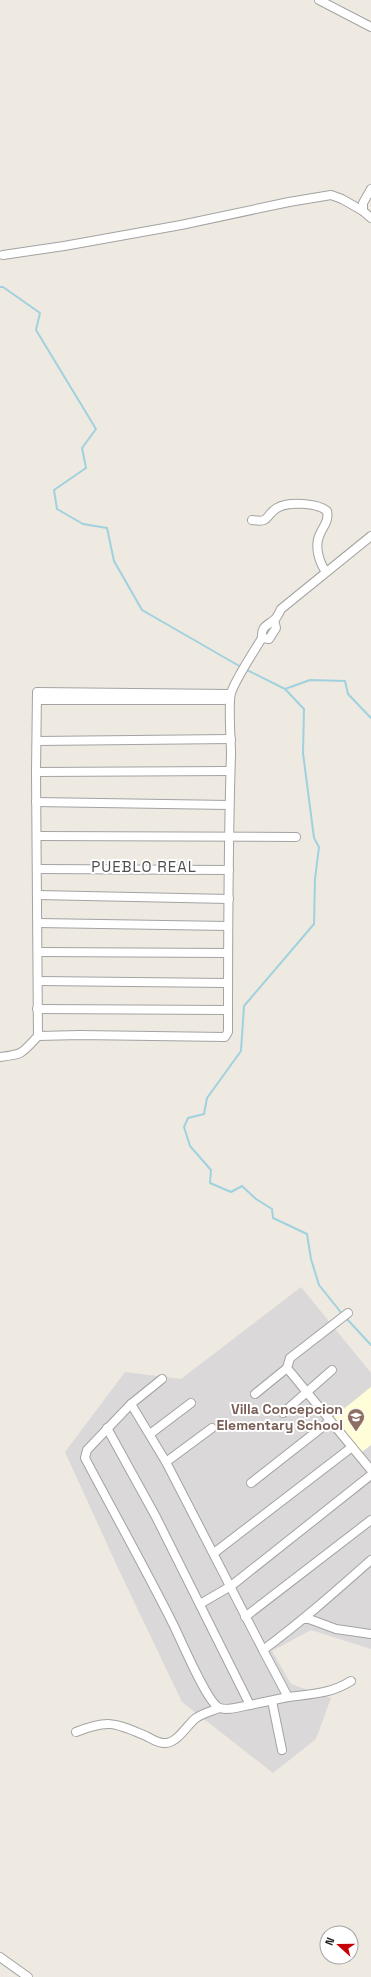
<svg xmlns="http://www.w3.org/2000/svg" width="371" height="1977" font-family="'Space Grotesk',sans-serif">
<rect width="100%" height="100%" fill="#eee9e1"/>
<polygon fill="#dad8d9" points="301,1287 371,1373 371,1649 311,1630 272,1651 291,1684 331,1698 316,1739 273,1773 182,1702 118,1568 65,1452 125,1372 181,1379"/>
<polygon fill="#fffed8" points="371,1387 371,1445 359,1454 330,1420"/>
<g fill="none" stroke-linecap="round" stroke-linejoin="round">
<g stroke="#9fd2de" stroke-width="2">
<polyline points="0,287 3,287 40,313 36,330 96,429 82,448 86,468 54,490 57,509 83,524 107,528 114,561 142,610 241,667"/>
<polyline points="245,669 285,689 310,680 345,681 348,694 371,718"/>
<polyline points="285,689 304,709 303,753 314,838 319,847 315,879 314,924 244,1006 241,1051 207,1098 204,1114 188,1118 184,1127 190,1146 211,1170 210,1183 231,1192 242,1186 256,1199 272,1209 273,1218 307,1234 311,1259 319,1285 343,1315"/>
<polyline points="346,1318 371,1345"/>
</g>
<defs>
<g id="street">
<polyline points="319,0 371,27"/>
<polyline points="371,189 363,203 363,211 371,218"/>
<polyline points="3,255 64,246 181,225 289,202 331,195 342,199 363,211"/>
<path d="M252,520C271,523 264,516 277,508C288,501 318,503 327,511C329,521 324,525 320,534C314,546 319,562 326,572"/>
<polyline points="262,638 269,639 276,628 274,620"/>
<path d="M230,694L37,692L36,772L38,1036L80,1035L225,1037L228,1032C228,939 228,847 231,754C231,741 228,703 231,693C236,678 253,653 262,638C261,627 266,626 274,620C277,618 279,613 281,609L371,536"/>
<polyline points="37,700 224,700"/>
<polyline points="37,741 231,739"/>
<polyline points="36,772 230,771"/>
<polyline points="36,802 229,805"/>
<polyline points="37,836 296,837"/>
<polyline points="38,869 229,870"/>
<polyline points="38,895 229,899"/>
<polyline points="38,923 228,926"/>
<polyline points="39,952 228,953"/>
<polyline points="38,981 227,983"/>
<polyline points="37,1009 228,1010"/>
<path d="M0,1057C24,1054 21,1054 38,1036"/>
<polyline points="348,1313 290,1358 287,1368 371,1470"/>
<polyline points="162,1379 131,1404 166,1462 263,1650"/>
<polyline points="255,1394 287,1368"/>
<path d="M131,1404L87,1450L85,1458C114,1513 145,1568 173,1624C181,1640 206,1700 218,1707C225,1712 242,1706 250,1705"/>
<polyline points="283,1413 332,1370"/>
<path d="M107,1428L156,1517L250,1705L288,1697L263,1650C301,1622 336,1591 371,1560"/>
<polyline points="150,1434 191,1403"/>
<polyline points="166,1462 212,1428"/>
<polyline points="251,1483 330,1421"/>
<polyline points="214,1553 352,1447"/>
<polyline points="200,1604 231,1586 371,1475"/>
<polyline points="245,1617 371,1520"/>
<polyline points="304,1619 309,1619 336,1629 371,1634"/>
<path d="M288,1697C312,1694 330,1694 351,1681"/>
<polyline points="272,1701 282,1750"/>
<path d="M76,1732C109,1719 115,1723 146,1736C152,1739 159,1744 166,1743C178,1742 187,1725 196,1718C203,1713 212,1711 219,1708"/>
<polyline points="0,1957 28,1977"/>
</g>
</defs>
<use href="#street" stroke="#a3a3a3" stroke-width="10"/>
<use href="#street" stroke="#fff" stroke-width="8"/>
</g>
<defs>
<symbol id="school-pin" viewBox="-11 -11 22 30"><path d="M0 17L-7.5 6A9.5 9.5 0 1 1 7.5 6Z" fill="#8d6e63" stroke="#fff"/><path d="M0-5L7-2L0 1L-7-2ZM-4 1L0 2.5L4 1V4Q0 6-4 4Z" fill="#fff"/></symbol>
</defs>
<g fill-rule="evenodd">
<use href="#school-pin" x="346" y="1407" width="20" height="27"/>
</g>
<g text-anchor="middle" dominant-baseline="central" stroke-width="4" stroke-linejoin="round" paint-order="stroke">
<g font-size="14" font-weight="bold" fill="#785e54" stroke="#fff" text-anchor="end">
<text x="343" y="1409">Villa Concepcion<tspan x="343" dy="16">Elementary School</tspan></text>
</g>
<g font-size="15" letter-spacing="1" fill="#4f4f4f" stroke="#fff">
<text x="144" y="866">PUEBLO REAL</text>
</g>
</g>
<g transform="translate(339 1945) rotate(291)"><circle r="19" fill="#ffffff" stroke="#a4a4a4"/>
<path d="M0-3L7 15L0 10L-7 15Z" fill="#c70008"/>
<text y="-6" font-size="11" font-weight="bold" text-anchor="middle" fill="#1c1c1c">N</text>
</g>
</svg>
